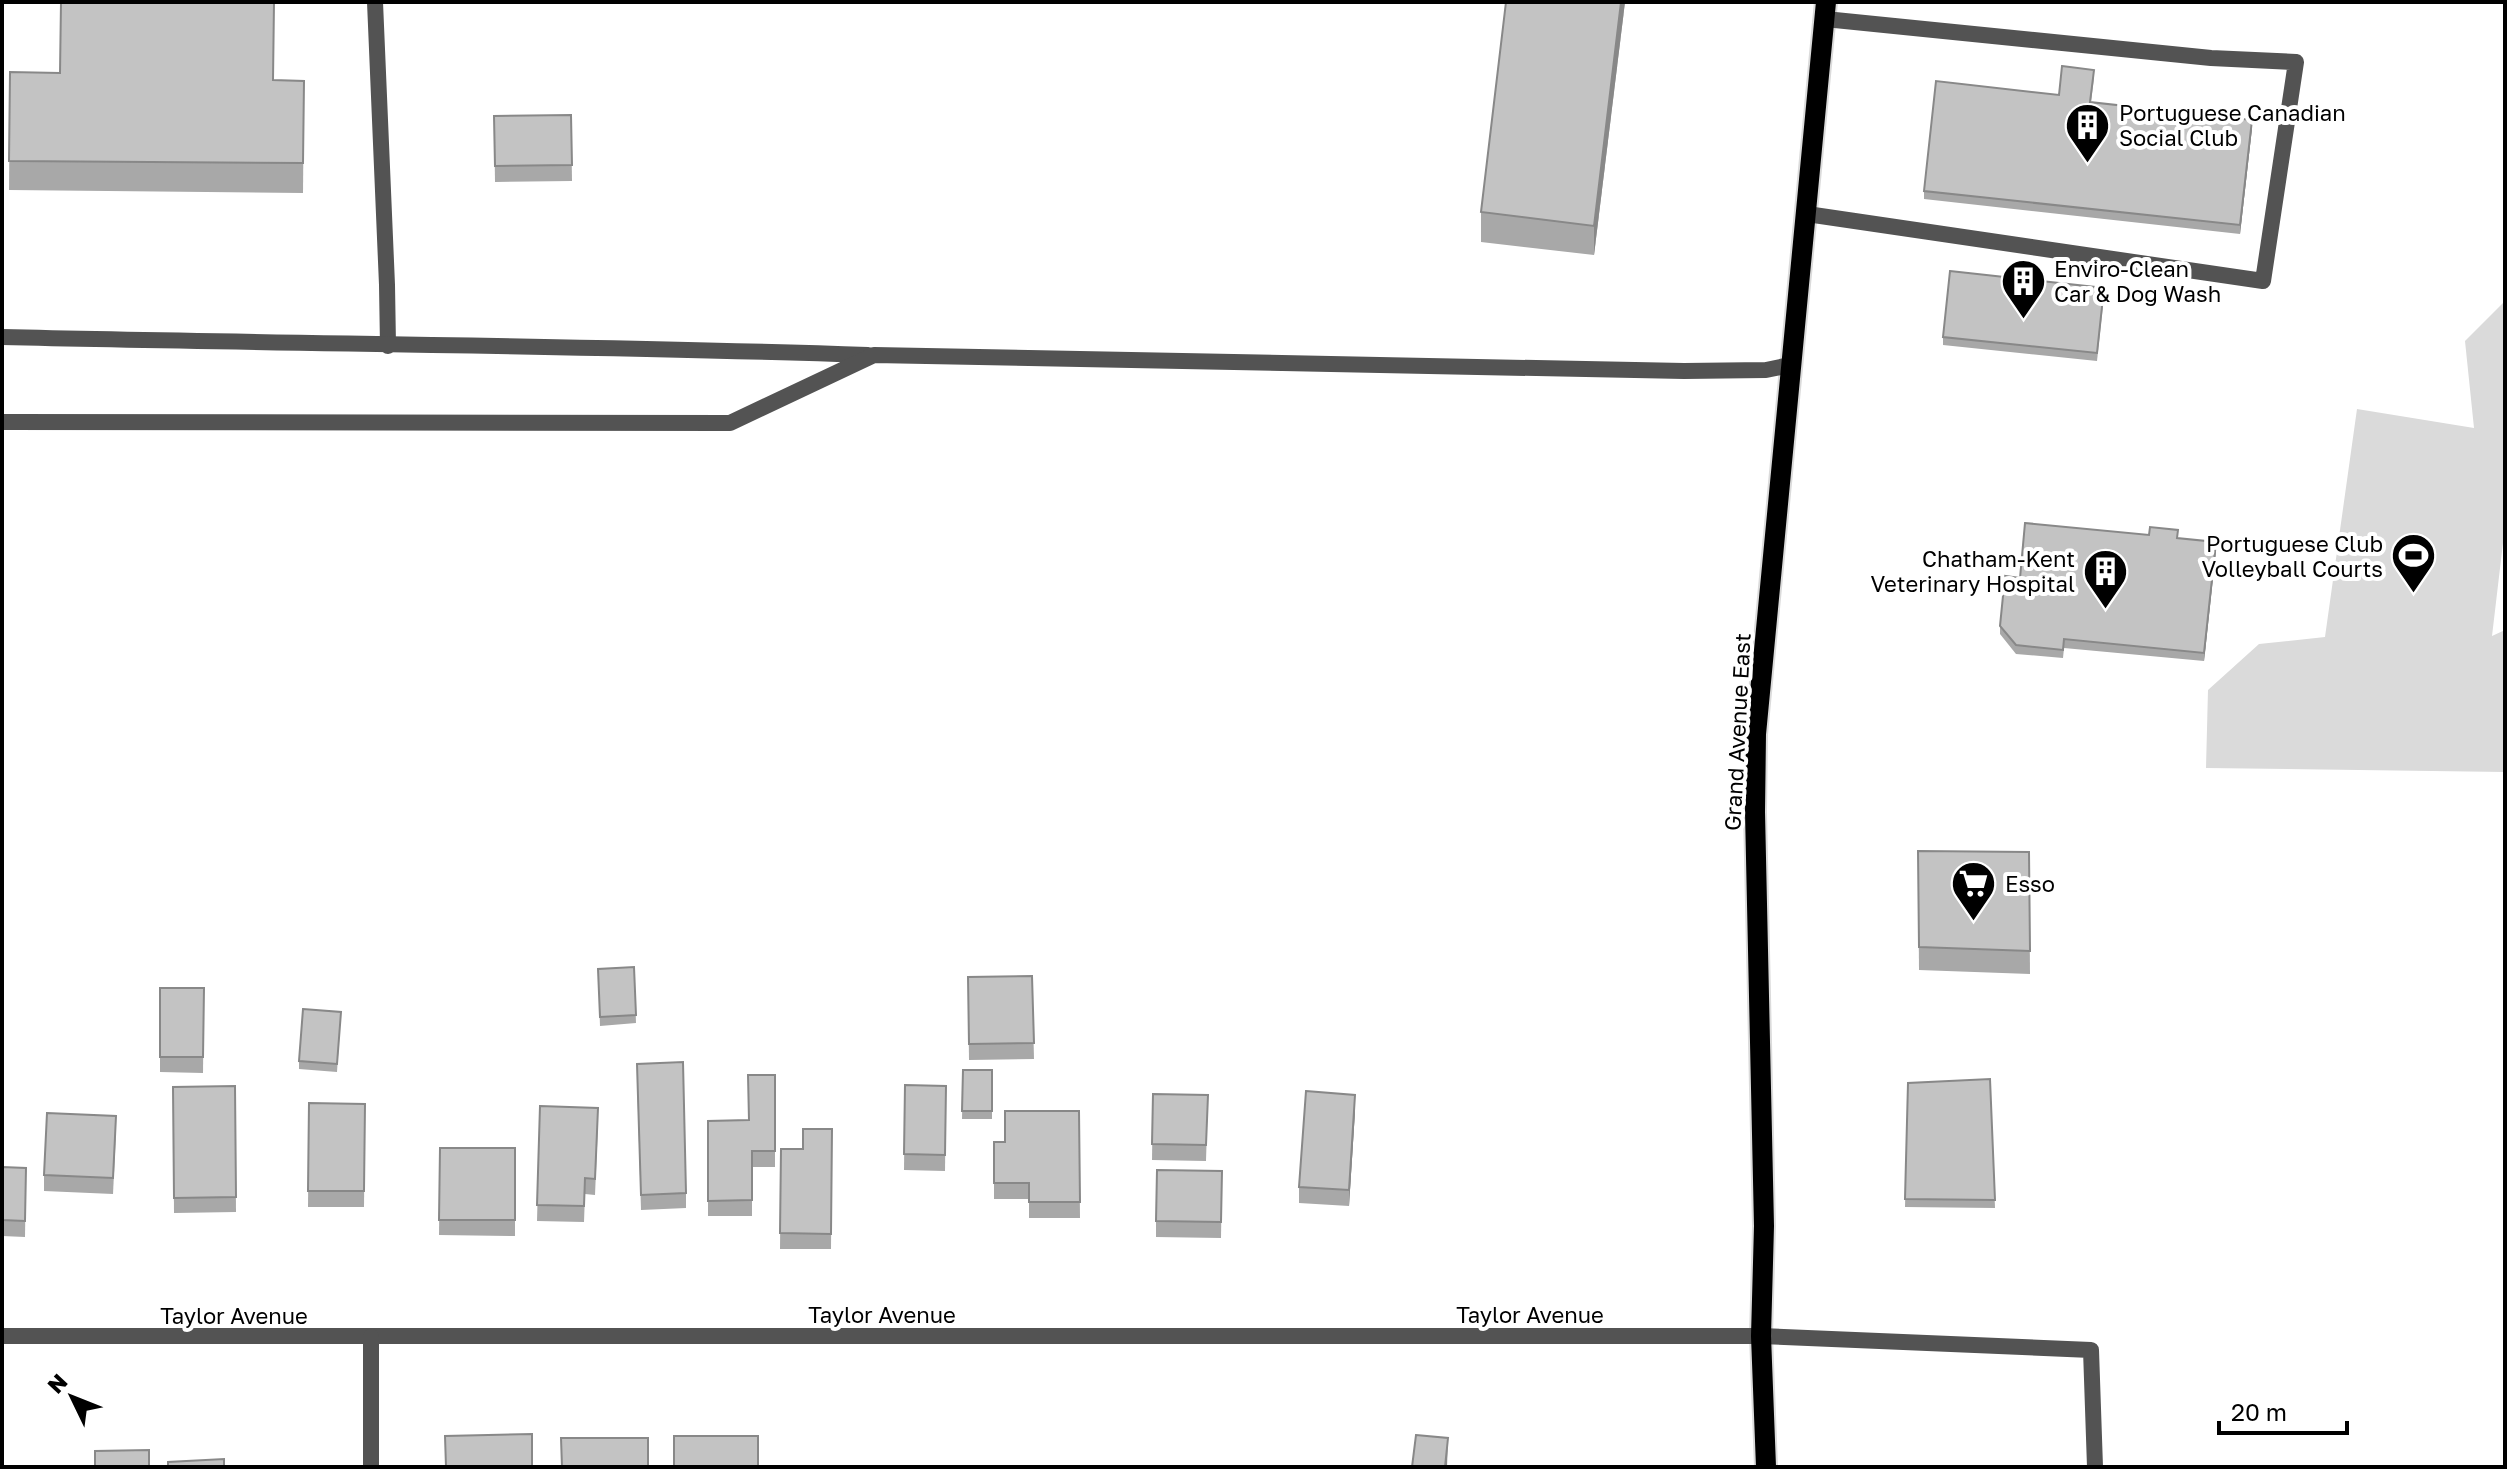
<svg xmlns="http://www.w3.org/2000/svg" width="2507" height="1469" font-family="'Golos Text',sans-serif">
<rect width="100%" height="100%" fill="#fff"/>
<polygon fill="#dadada" points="2505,301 2505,526 2492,636 2505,630 2505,772 2206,768 2208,690 2259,644 2325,637 2357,409 2474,428 2465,341"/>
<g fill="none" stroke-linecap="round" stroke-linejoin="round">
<defs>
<polyline id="primary" points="1766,1467 1761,1336 1764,1226 1755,812 1756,734 1826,2"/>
</defs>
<use href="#primary" stroke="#dbdbdb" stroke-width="24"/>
<g stroke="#535353" stroke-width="16">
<polyline points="375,2 387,285 388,346"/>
<polyline points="1807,214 2263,281 2296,62 2211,58 1825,19"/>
<path d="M2,337C291,344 580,345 868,355"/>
<polyline points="2,422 730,423 874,355 1684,371 1766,370 1790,365"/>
<polyline points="1761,1336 2091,1350 2095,1467"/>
</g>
<g stroke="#535353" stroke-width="16">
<polyline points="2,1336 1761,1336"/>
<polyline points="371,1337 371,1467"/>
</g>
<use href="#primary" stroke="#000" stroke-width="20"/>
</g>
<g fill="#a8a8a8">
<polygon points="1625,2 1594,255 1481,242 1481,212"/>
<polygon points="10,72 304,81 303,193 9,190"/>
<polygon points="2094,78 2091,102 2252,128 2240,234 1924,199 1924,191 2059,95"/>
<polygon points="571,115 572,181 495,182 494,116"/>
<polygon points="2104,296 2097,361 1943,345 1943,337"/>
<polygon points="2149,535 2178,538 2216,550 2204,661 2064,648 2063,658 2016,654 2000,634 2000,626 2020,578"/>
<polygon points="1918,851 2029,852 2030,974 1919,970"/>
<polygon points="634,967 636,1023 600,1026 598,969"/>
<polygon points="1032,976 1034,1059 969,1060 968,977"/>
<polygon points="160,988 204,988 203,1073 160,1072"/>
<polygon points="341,1012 337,1072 299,1069 299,1061"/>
<polygon points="963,1070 992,1070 992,1119 962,1119"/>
<polygon points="775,1075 775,1167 752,1167 752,1216 708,1216 708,1121 749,1120"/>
<polygon points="1990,1079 1995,1208 1905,1207 1908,1083"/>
<polygon points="637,1080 686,1193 686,1208 641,1210"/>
<polygon points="905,1085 946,1086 945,1171 904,1170"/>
<polygon points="235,1086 236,1212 174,1213 173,1087"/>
<polygon points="1153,1094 1208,1095 1206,1161 1152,1160"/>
<polygon points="309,1103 365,1104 364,1207 308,1207"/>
<polygon points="540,1106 598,1124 595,1195 585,1194 584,1222 537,1221"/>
<polygon points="1079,1111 1080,1218 1029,1218 1029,1199 994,1199 994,1142 1005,1142"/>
<polygon points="1355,1111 1349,1206 1299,1203 1299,1187"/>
<polygon points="832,1129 831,1249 780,1249 781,1149 803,1149"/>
<polygon points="116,1132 113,1194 44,1191 44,1175"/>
<polygon points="440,1148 515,1148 515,1236 439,1235"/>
<polygon points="2,1167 26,1168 25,1237 2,1236"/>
<polygon points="1222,1171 1221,1238 1156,1237 1156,1221"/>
</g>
<g fill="#888">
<polygon points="1621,2 1625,2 1594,255 1594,226"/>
<polygon points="2252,120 2252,128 2240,234 2240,225"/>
<polygon points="2216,542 2216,550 2204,661 2204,653"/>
<polygon points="1355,1095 1355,1111 1349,1206 1349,1190"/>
<polygon points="1448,1438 1447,1467 1445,1467"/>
</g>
<g fill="#c3c3c3" stroke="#888" stroke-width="2">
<polygon points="61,2 274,2 273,80 304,81 303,163 9,161 10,72 60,73"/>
<polygon points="1506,2 1621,2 1594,226 1481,212"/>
<polygon points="2062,66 2094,70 2090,102 2252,120 2240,225 1924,191 1936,81 2059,95"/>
<polygon points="571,115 572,165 495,166 494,116"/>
<polygon points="1950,271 2104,288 2097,353 1943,337"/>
<polygon points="2025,523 2149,535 2150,527 2178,530 2177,538 2216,542 2204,653 2064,639 2063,650 2016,645 2000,626 2005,576 2020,578"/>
<polygon points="1918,851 2029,852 2030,951 1919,947"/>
<polygon points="634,967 636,1015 600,1017 598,969"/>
<polygon points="1032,976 1034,1043 969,1044 968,977"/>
<polygon points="160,988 204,988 203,1057 160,1057"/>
<polygon points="303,1009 341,1012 337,1064 299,1061"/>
<polygon points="683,1062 686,1193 641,1195 637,1064"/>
<polygon points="963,1070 992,1070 992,1111 962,1111"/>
<polygon points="748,1075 775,1075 775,1151 752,1151 752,1200 708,1201 708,1121 749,1120"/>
<polygon points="1990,1079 1995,1200 1905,1199 1908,1083"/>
<polygon points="905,1085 946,1086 945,1155 904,1154"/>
<polygon points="235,1086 236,1197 174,1198 173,1087"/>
<polygon points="1306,1091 1355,1095 1349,1190 1299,1187"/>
<polygon points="1153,1094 1208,1095 1206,1145 1152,1144"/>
<polygon points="309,1103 365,1104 364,1191 308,1191"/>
<polygon points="540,1106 598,1108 595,1179 585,1178 584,1206 537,1205"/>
<polygon points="1005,1111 1079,1111 1080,1202 1029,1202 1029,1183 994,1183 994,1142 1005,1142"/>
<polygon points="47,1113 116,1116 113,1178 44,1175"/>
<polygon points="803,1129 832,1129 831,1234 780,1233 781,1149 803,1149"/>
<polygon points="440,1148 515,1148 515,1220 439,1220"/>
<polygon points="2,1167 26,1168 25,1221 2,1220"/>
<polygon points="1157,1170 1222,1171 1221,1222 1156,1221"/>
<polygon points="532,1434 532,1467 446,1467 445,1436"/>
<polygon points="1416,1435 1448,1438 1445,1467 1412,1467"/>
<rect x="674" y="1436" width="84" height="31"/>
<polygon points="561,1438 648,1438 648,1467 562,1467"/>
<polygon points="149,1450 149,1467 95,1467 95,1451"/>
<polygon points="224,1459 224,1467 168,1467 168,1462"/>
</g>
<defs>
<symbol id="building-pin" viewBox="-11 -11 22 30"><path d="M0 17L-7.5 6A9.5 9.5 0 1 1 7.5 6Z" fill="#000" stroke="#fff"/><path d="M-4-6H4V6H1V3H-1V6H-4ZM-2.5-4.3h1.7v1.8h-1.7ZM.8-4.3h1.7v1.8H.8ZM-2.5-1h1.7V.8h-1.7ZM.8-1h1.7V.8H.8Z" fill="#fff"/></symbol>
<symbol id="stadium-pin" viewBox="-11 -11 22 30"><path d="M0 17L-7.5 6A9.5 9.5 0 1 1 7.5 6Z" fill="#000" stroke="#fff"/><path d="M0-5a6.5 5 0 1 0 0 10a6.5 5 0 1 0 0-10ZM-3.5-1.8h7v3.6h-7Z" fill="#fff"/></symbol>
<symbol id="supermarket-pin" viewBox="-11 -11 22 30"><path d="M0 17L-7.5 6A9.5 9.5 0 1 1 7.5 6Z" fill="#000" stroke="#fff"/><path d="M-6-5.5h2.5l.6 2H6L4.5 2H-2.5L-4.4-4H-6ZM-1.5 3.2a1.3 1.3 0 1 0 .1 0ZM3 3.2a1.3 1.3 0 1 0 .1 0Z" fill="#fff"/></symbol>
</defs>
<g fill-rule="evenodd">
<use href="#building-pin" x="2062" y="100" width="51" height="69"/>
<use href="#building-pin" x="1998" y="256" width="51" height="69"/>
<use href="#stadium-pin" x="2388" y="530" width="51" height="69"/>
<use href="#building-pin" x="2080" y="546" width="51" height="69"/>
<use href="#supermarket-pin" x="1948" y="858" width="51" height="69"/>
</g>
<g text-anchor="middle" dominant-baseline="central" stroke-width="8" stroke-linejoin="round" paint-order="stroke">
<g font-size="22" fill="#000" stroke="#fff" text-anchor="start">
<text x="2119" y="112">Portuguese Canadian<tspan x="2119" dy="25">Social Club</tspan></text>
<text x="2054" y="268">Enviro-Clean<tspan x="2054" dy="25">Car &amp; Dog Wash</tspan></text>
<text x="2383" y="543" text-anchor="end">Portuguese Club<tspan x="2383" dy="25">Volleyball Courts</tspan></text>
<text x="2075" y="558" text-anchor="end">Chatham-Kent<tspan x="2075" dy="25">Veterinary Hospital</tspan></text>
<text x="2005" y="883">Esso</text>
</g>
<g font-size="22" fill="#000" stroke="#fff">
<text transform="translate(1737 732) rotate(-87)">Grand Avenue East</text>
<text x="882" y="1314">Taylor Avenue</text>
<text x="1530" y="1314">Taylor Avenue</text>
<text x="234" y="1315">Taylor Avenue</text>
</g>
</g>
<rect width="2507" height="1469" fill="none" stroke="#000000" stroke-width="8"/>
<g transform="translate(72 1397) rotate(313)" stroke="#ffffff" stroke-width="6" paint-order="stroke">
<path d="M0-6L14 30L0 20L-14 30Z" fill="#000000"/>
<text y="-12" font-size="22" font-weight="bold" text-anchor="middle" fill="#000000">N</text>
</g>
<path d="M2219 1421v12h128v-12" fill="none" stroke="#000000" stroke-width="4"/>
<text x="2231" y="1421" font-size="24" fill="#000000" stroke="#ffffff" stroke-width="6" paint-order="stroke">20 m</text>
</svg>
